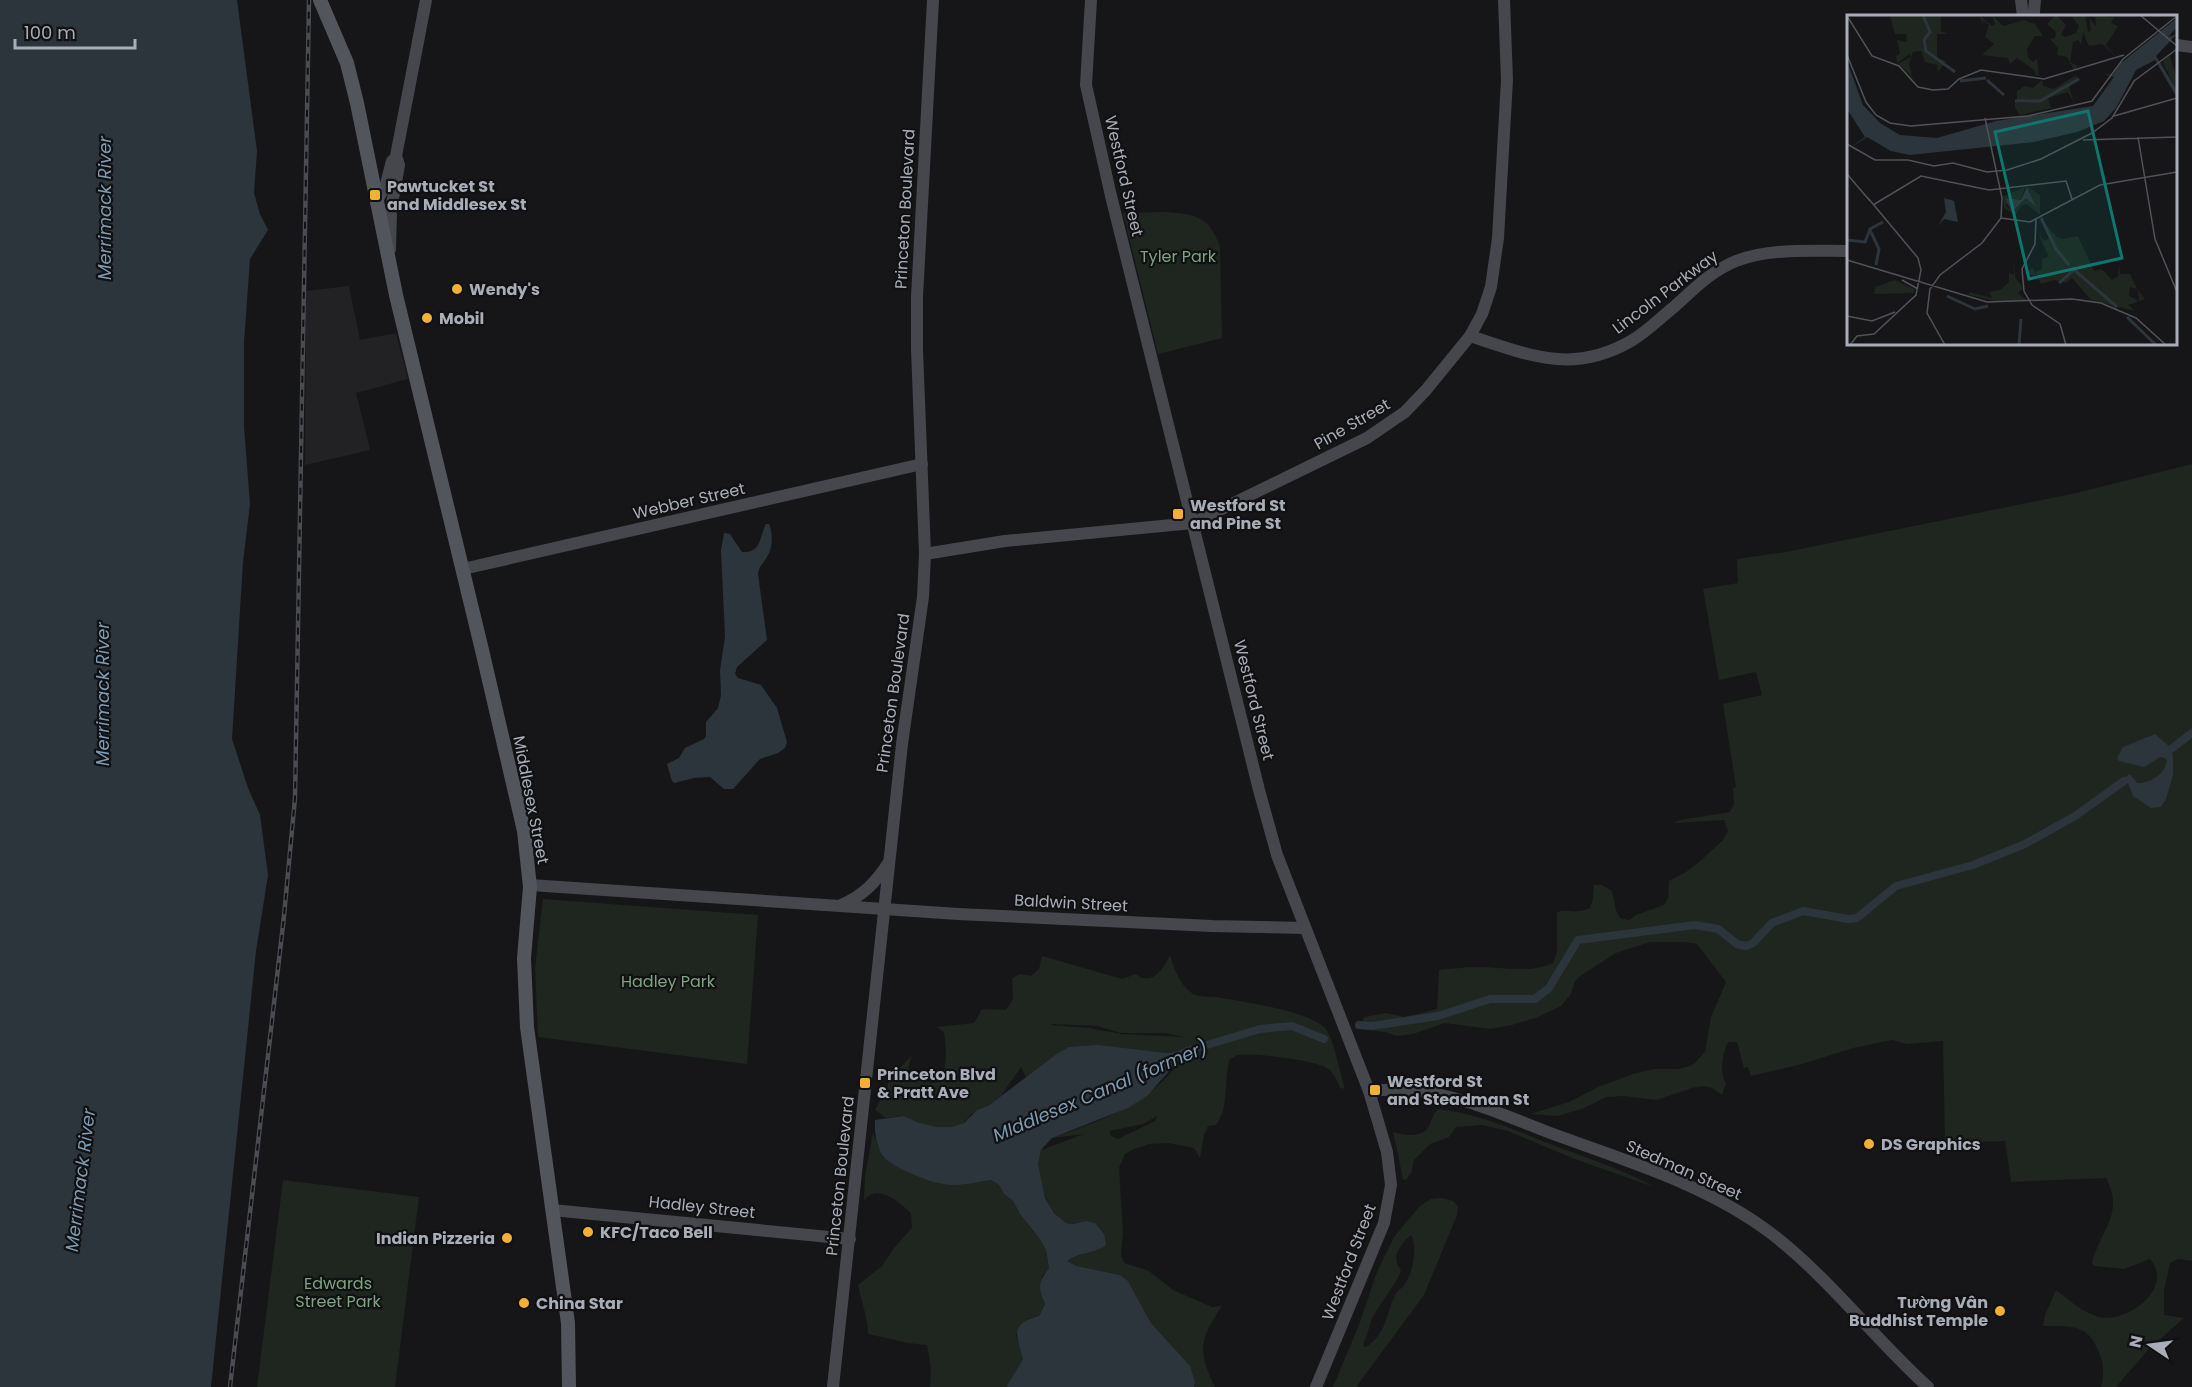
<svg xmlns="http://www.w3.org/2000/svg" width="2192" height="1387" font-family="Poppins,sans-serif">
<rect width="100%" height="100%" fill="#161618"/>
<polygon fill="#222225" points="349,286 360,340 396,333 408,379 356,393 370,450 305,465 306,291"/>
<g fill="#1e261f" fill-rule="evenodd">
<path d="M1163,212C1194,214 1209,215 1220,247L1222,338L1158,354L1123,213Z"/>
<path d="M2192,464V1261L2178,1259L2170,1263L2164,1291V1315L2184,1318L2147,1351L2116,1387H2101C2104,1375 2104,1366 2100,1355C2089,1324 2073,1326 2043,1326L2045,1315L2056,1290C2070,1300 2081,1312 2099,1317C2128,1324 2175,1287 2150,1259L2124,1269L2095,1266L2092,1263C2100,1230 2125,1214 2106,1178L2011,1182L2005,1141L1945,1143L1943,1041L1907,1044L1892,1040L1853,1048L1799,1065L1751,1076L1748,1067L1744,1068L1737,1042H1728C1722,1055 1719,1071 1726,1084L1722,1095L1712,1088L1704,1086L1692,1088L1656,1100L1624,1096L1606,1097L1582,1109L1557,1116L1530,1114L1569,1102L1598,1087L1633,1074L1654,1069H1678L1693,1065L1705,1052L1711,1017L1726,982L1697,944L1685,942H1650L1616,953L1583,974L1575,981L1571,994L1561,1006L1538,1017L1512,1025L1490,1029L1445,1023L1413,1034L1397,1036L1385,1032L1358,1029V1022L1363,1021L1364,1017L1386,1013L1405,1017L1437,1009L1439,970C1452,969 1464,967 1477,967C1502,967 1530,974 1553,963L1557,952V912C1571,908 1573,915 1590,908L1593,899L1594,885H1602L1612,891L1616,910L1620,918L1629,920L1636,915L1664,905L1668,898L1669,881L1686,872L1699,862L1723,840L1728,831L1724,820L1674,823L1680,820L1730,812L1734,804L1733,788L1736,787L1723,704L1762,695L1756,672L1719,680L1703,589L1738,583L1737,559L1786,552L2076,493Z"/>
<polygon points="543,899 758,915 747,1064 538,1037 535,967"/>
<path d="M1170,955C1174,968 1179,982 1189,991C1197,998 1206,996 1215,997C1240,1001 1309,1011 1325,1028C1333,1036 1341,1076 1345,1089L1340,1088C1337,1080 1334,1073 1327,1068C1318,1061 1251,1052 1239,1055C1236,1055 1233,1058 1230,1059C1223,1080 1230,1106 1216,1125L1208,1126L1204,1135L1200,1158L1194,1148L1168,1143L1149,1144L1134,1149L1125,1154L1119,1168L1123,1233L1121,1254L1124,1263L1149,1271L1173,1290L1212,1307L1222,1306C1200,1338 1197,1351 1215,1387H1194L1195,1382L1174,1348L1151,1323L1128,1281L1120,1275L1077,1266L1067,1261L1074,1256L1086,1221C1080,1222 1073,1225 1067,1223C1049,1216 1038,1182 1038,1164C1038,1160 1040,1154 1041,1150L1084,1134L1052,1138C1105,1119 1156,1103 1186,1051L1166,1053L1123,1049L1055,1055L1026,1077L1021,1067L1001,1096L988,1106L971,1114L964,1123L952,1127H937L917,1122L904,1116L886,1118L875,1110L891,1078L911,1056L907,1076L930,1083L941,1082C947,1065 947,1050 944,1032L937,1027L974,1023L982,1009L1006,1010L1013,999L1012,978L1020,974L1031,976L1039,969L1042,956L1122,979L1136,974C1152,987 1163,969 1170,955ZM1053,1024L1098,1026L1120,1033H1166L1183,1037L1121,1034L1089,1028L1050,1025ZM1157,1116L1155,1121L1118,1139L1111,1136L1110,1131L1143,1124Z"/>
<path d="M1438,1109C1480,1113 1521,1133 1561,1148C1592,1160 1625,1170 1654,1187L1572,1158L1508,1131L1483,1125L1456,1127L1449,1137L1430,1144L1414,1160L1411,1173L1406,1180L1403,1179L1393,1132C1404,1135 1421,1139 1429,1126C1432,1120 1432,1115 1438,1109Z"/>
<path d="M873,1133C877,1140 878,1148 882,1155C889,1167 935,1184 949,1185C963,1186 978,1182 991,1180L999,1185L1004,1194L1013,1201L1020,1214L1039,1238L1046,1250L1049,1268L1042,1277L1045,1304L1039,1316L1028,1319L1016,1335L1023,1359L1006,1387H930L931,1368L927,1345L908,1343L868,1334C868,1318 861,1301 858,1285L882,1266L894,1248L912,1228L911,1213C899,1202 878,1183 864,1200L865,1176Z"/>
<polygon points="283,1180 419,1197 395,1387 257,1387"/>
<path d="M1442,1198L1453,1201L1458,1207L1457,1215L1424,1295L1356,1387H1333L1359,1325L1377,1272L1394,1237L1420,1206L1431,1199ZM1411,1235C1418,1248 1413,1273 1404,1285C1401,1289 1397,1291 1395,1295C1386,1315 1386,1334 1366,1347L1363,1346L1373,1316L1398,1278L1401,1270C1390,1258 1400,1244 1411,1235Z"/>
</g>
<g fill="#2c353c">
<polygon points="0,0 237,0 257,151 254,193 260,214 268,230 250,259 244,342 244,427 250,504 243,562 232,739 248,788 260,815 268,875 256,951 211,1387 0,1387"/>
<path d="M766,524H769C773,533 773,548 767,557C763,564 759,566 758,574L767,640L737,667L735,674L738,678L761,685L777,708L787,742L785,748L778,753L760,759L733,789H724L710,777L694,778L674,783L672,781L667,764L679,758L685,748L704,739L706,736V722L718,708L721,695L720,670L725,637L721,550L724,533L730,534L742,552C762,553 759,537 766,524Z"/>
<path d="M2155,734L2171,748L2173,757V775L2166,799L2161,807L2151,808L2133,796L2128,783L2121,780L2130,774L2137,783C2151,783 2164,775 2167,761L2165,758L2160,757L2144,767L2119,761L2117,758L2123,747Z"/>
<path d="M1098,1045L1166,1053L1187,1051L1147,1096L1128,1108L1052,1138L1041,1150L1038,1164L1045,1198L1054,1213L1066,1223L1073,1224L1086,1221L1095,1223L1104,1234L1106,1245C1095,1254 1078,1252 1067,1261L1077,1266L1120,1275L1128,1281L1151,1323L1190,1366L1195,1382L1194,1387H1006L1023,1359C1017,1336 1009,1324 1039,1316L1045,1304C1038,1287 1038,1283 1049,1268L1046,1250L1039,1238L1020,1214L1013,1201L1004,1194L999,1185L991,1180C978,1182 963,1186 950,1185C936,1185 891,1168 883,1156C877,1148 874,1130 875,1120L904,1116L917,1122L937,1127H952L964,1123L977,1110L988,1106L1055,1055L1069,1047Z"/>
</g>
<g fill="none" stroke-linecap="round" stroke-linejoin="round">
<g stroke="#2c353c" stroke-width="8">
<polyline points="2171,749 2192,733"/>
<polyline points="1359,1025 1372,1026 1438,1016 1490,999 1535,999 1549,988 1578,940 1695,925 1718,929 1737,944 1746,946 1753,943 1772,923 1803,911 1848,919 1857,918 1896,886 1973,865 2025,844 2075,816 2124,781"/>
<polyline points="1178,1056 1187,1051 1260,1029 1292,1026 1324,1039"/>
</g>
<g stroke="#45474d" stroke-width="12">
<polyline points="1091,0 1086,85 1111,196 1259,790 1277,855 1369,1091 1387,1152 1391,1185 1384,1223 1316,1387"/>
<polyline points="2021,0 2023,16"/>
<polyline points="2030,16 2034,12 2035,0"/>
<polyline points="2176,45 2192,47"/>
<polyline points="376,203 386,184 392,161"/>
<polyline points="390,249 391,210 399,165 396,156 426,0"/>
<path d="M1470,336C1529,355 1572,375 1631,341C1647,332 1660,318 1674,307C1693,290 1711,271 1736,261C1770,248 1812,251 1848,251"/>
<polyline points="925,554 1005,541 1193,523 1367,438 1405,412 1426,390 1470,336 1482,314 1491,287 1498,238 1507,80 1504,0"/>
<polyline points="463,569 922,464"/>
<polyline points="530,885 958,914 1212,926 1304,928"/>
<path d="M841,905C863,896 876,882 889,862"/>
<path d="M1369,1091C1393,1089 1418,1089 1441,1095C1479,1103 1516,1120 1553,1134C1627,1161 1708,1185 1772,1234C1830,1279 1874,1338 1928,1387"/>
<polyline points="552,1210 850,1239"/>
<polyline points="833,1387 902,744 923,597 925,554 917,349 917,297 933,0"/>
</g>
<polyline stroke="#53555c" stroke-width="14" points="320,0 347,63 357,103 396,295 482,650 524,831 530,887 524,958 527,1027 568,1323 569,1387"/>
<defs>
<polyline id="rail" points="230,1387 284,916 295,798 309,0"/>
</defs>
<use href="#rail" stroke="#4a4c52" stroke-width="4.5"/>
<use href="#rail" stroke="#111113" stroke-width="2" stroke-dasharray="7" stroke-linecap="butt"/>
</g>
<g fill="#f2b134" stroke="#111113" stroke-width="2">
<rect x="369" y="189" width="12" height="12" rx="3"/>
<circle cx="457" cy="289" r="6"/>
<circle cx="427" cy="318" r="6"/>
<rect x="1172" y="508" width="12" height="12" rx="3"/>
<rect x="859" y="1077" width="12" height="12" rx="3"/>
<rect x="1369" y="1084" width="12" height="12" rx="3"/>
<circle cx="1869" cy="1144" r="6"/>
<circle cx="588" cy="1232" r="6"/>
<circle cx="507" cy="1238" r="6"/>
<circle cx="524" cy="1303" r="6"/>
<circle cx="2000" cy="1311" r="6"/>
</g>
<g text-anchor="middle" dominant-baseline="central" stroke-width="4.5" stroke-linejoin="round" paint-order="stroke">
<g font-size="16" fill="#a8adb8" stroke="#111113">
<text transform="translate(1124 176) rotate(77)">Westford Street</text>
<text transform="translate(905 209) rotate(-87)">Princeton Boulevard</text>
<text transform="translate(1665 292) rotate(-37)">Lincoln Parkway</text>
<text transform="translate(1352 424) rotate(-30)">Pine Street</text>
<text transform="translate(689 501) rotate(-13)">Webber Street</text>
<text transform="translate(893 693) rotate(-82)">Princeton Boulevard</text>
<text transform="translate(1254 700) rotate(76)">Westford Street</text>
<text transform="translate(531 800) rotate(79)">Middlesex Street</text>
<text transform="translate(1071 903) rotate(3)">Baldwin Street</text>
<text transform="translate(1684 1170) rotate(24)">Stedman Street</text>
<text transform="translate(840 1176) rotate(-84)">Princeton Boulevard</text>
<text transform="translate(702 1207) rotate(6)">Hadley Street</text>
<text transform="translate(1349 1262) rotate(-69)">Westford Street</text>
</g>
<g font-size="16" font-weight="bold" fill="#a8adb8" stroke="#111113" text-anchor="start">
<text x="387" y="186">Pawtucket St<tspan x="387" dy="18">and Middlesex St</tspan></text>
<text x="469" y="289">Wendy's</text>
<text x="439" y="318">Mobil</text>
<text x="1190" y="505">Westford St<tspan x="1190" dy="18">and Pine St</tspan></text>
<text x="877" y="1074">Princeton Blvd<tspan x="877" dy="18">&amp; Pratt Ave</tspan></text>
<text x="1387" y="1081">Westford St<tspan x="1387" dy="18">and Steadman St</tspan></text>
<text x="1881" y="1144">DS Graphics</text>
<text x="600" y="1232">KFC/Taco Bell</text>
<text x="495" y="1238" text-anchor="end">Indian Pizzeria</text>
<text x="1988" y="1302" text-anchor="end">Tường Vân<tspan x="1988" dy="18">Buddhist Temple</tspan></text>
<text x="536" y="1303">China Star</text>
</g>
<g font-size="16" fill="#7fa381" stroke="#111113">
<text x="1178" y="256">Tyler Park</text>
<text x="668" y="981">Hadley Park</text>
<text x="338" y="1283">Edwards<tspan x="338" dy="18">Street Park</tspan></text>
</g>
<g font-size="18" font-style="italic" fill="#7f9bb3" stroke="#111113">
<text transform="translate(104 208) rotate(-90)">Merrimack River</text>
<text transform="translate(102 694) rotate(-90)">Merrimack River</text>
<text transform="translate(1100 1091) rotate(-23)">MIddlesex Canal (former)</text>
<text transform="translate(80 1180) rotate(-83)">Merrimack River</text>
</g>
</g>
<g transform="translate(1847 15)">
<rect width="330" height="330" fill="#161618"/>
<path d="M43,0H94V16L101,19H90V43L99,46L91,57L90,50L78,47L74,36L66,37L62,49L65,61L51,49L64,42L63,39L50,48L49,41L53,39L50,25L60,27L59,19H48ZM132,0L145,11L148,9L145,0L156,11L177,5L188,9L196,21H188L180,34L181,43L186,47L190,44L192,60L189,61L187,55L170,43L163,49L161,43L135,40L147,29L138,22L142,10L136,5V10ZM209,0L219,10L214,20L218,22L229,18L232,11L224,0H238L241,17L244,15L242,3L249,11L248,1L267,2L264,8L271,11L259,30L268,41L255,29L242,31L236,17L234,30L231,25L226,27L223,47L231,51L227,55L220,42L210,40L211,33L203,24L208,23L209,17L200,9ZM322,39L330,63L329,74L316,48ZM229,60L233,65L222,71L227,88L221,77L201,83L204,93L173,100L168,93V88H182L170,86V76L177,71L186,73L195,65L196,71L207,74ZM178,172L174,185L158,183L163,186L159,191L166,197L179,183L188,191L181,172L193,180V200L180,189L174,191L166,204L165,198L157,193L156,181ZM193,203L212,224V221L214,224L231,221L247,256L255,254L265,265L271,261L272,249L273,259H283L290,274L283,272L282,281L292,286L291,275L298,284L281,290L288,296L244,285L225,263L219,268L207,265L194,269L190,261L178,258L186,253L190,260L189,256L195,255V244L202,242L190,216L197,226L204,223ZM166,240L168,262L176,273L171,278L181,286L153,287L122,280V277L145,283L142,277L153,275L162,267V258L167,260ZM48,265L67,274V278L27,279L28,272Z" fill="#1e261f"/>
<path d="M330,3V12L321,22L330,19L309,41L330,75V99L329,81L308,45L289,55L269,93L257,106L230,117L187,127L63,140L44,136L20,122L0,135L18,122L0,94V46L16,90L33,108L53,120L90,123L149,106L246,91L267,62L257,59L266,60L274,48ZM180,172L189,192L179,183L165,197L158,183L174,185ZM97,183L107,186L111,207L97,204L91,211L99,197Z" fill="#2c353c"/>
<path fill="none" stroke="#2c353c" stroke-width="3" d="M76,0L83,17L77,25L79,36L108,57M140,65L157,80M113,66L139,63M168,86H193L232,64M194,203L209,234L222,250M23,215L32,234L29,250M0,225L18,227L23,214L36,207M225,253L270,292M212,268L227,255M100,281L128,294L141,291M280,302L309,330M172,330L174,304"/>
<path fill="none" stroke="#505258" stroke-width="1.5" d="M293,0L330,31M0,1L25,41L52,51L71,72L86,75L101,74L112,64L134,55L197,64L277,40M0,40L19,87L29,100L43,108L64,111L181,101L245,86L276,44L330,1M267,101L330,83M138,103L155,183L154,203M291,122L308,224L330,277M236,125L330,122M0,129L28,145H61L87,151L106,148L140,157L160,155L194,144L245,118L265,103L287,66L330,34M0,159L23,186M26,190L74,161L142,175L219,166L225,184M154,203L183,207L253,170L330,157M189,204L188,229L175,254L177,276L185,290L213,309L219,330M0,245L140,287L225,284L254,288L289,303L319,330M55,265L71,274M0,301L25,306L48,297M3,330L10,321L27,319L69,280L74,255L71,243L21,183M98,330L80,298L83,274L93,260L135,228L154,203"/>
<path fill="#0f766e" fill-opacity="0.15" stroke="#0f766e" stroke-width="3" d="M241,96L275,243L182,264L148,117Z"/>
<rect width="330" height="330" fill="none" stroke="#a8adb8" stroke-width="3"/>
</g>
<g transform="translate(2150 1345) rotate(283)" stroke="#111113" stroke-width="4.5" paint-order="stroke">
<path d="M0-4.5L10 22L0 15L-10 22Z" fill="#a8adb8"/>
<text y="-9" font-size="16" font-weight="bold" text-anchor="middle" fill="#a8adb8">N</text>
</g>
<path d="M15 39v9h120v-9" fill="none" stroke="#a8adb8" stroke-width="3"/>
<text x="24" y="39" font-size="18" fill="#a8adb8" stroke="#111113" stroke-width="4.5" paint-order="stroke">100 m</text>
</svg>
